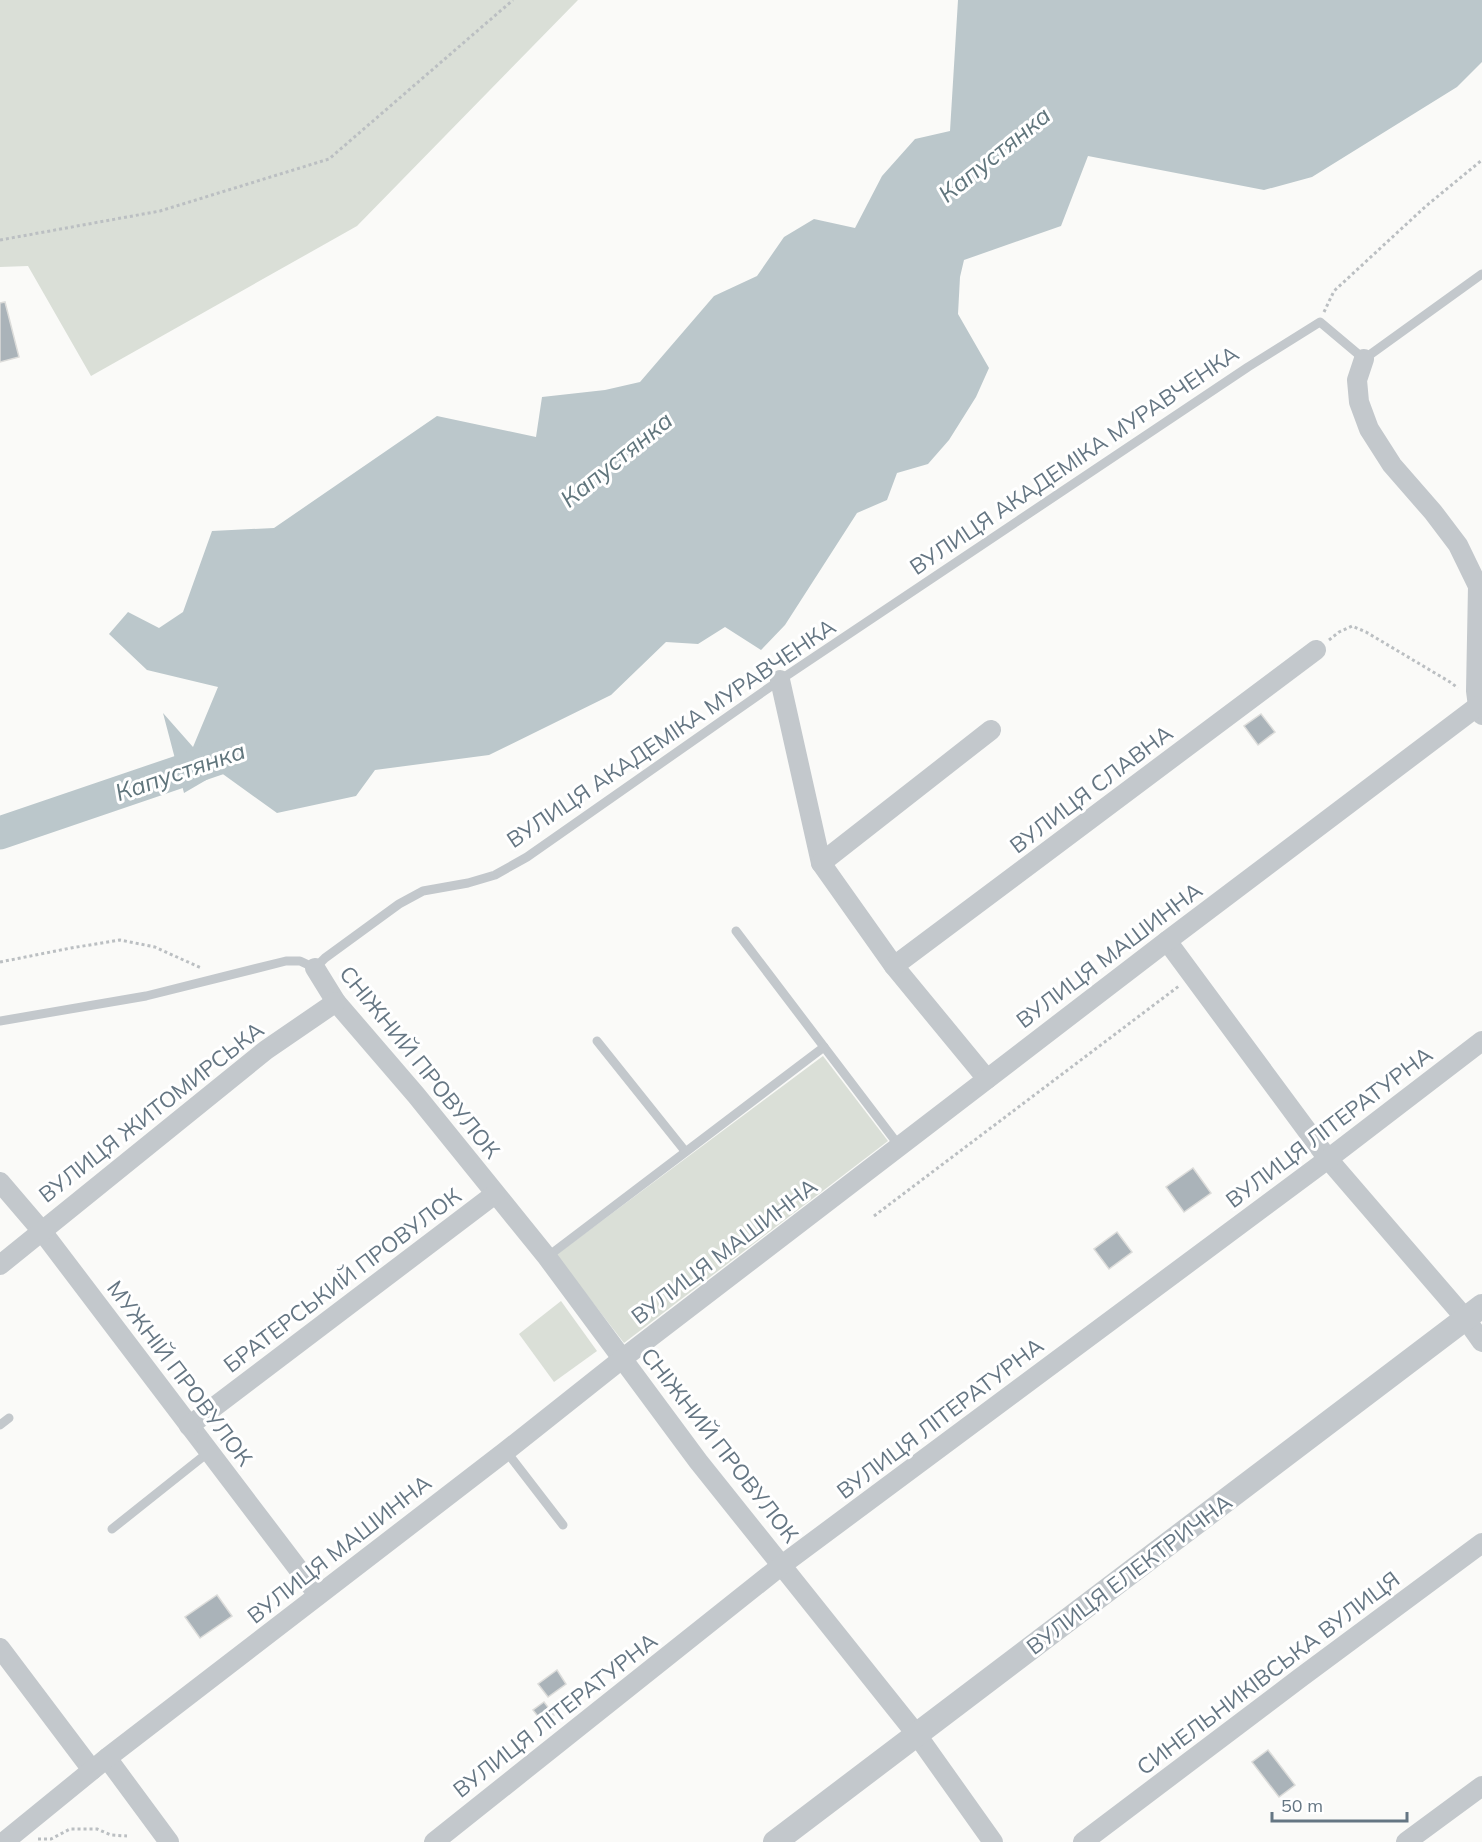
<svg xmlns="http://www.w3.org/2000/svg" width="1482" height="1842" font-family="Mulish,sans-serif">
<rect width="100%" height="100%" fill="#fafaf8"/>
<g fill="#dadfd7">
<polygon points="0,0 578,0 357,226 91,376 28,266 0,267"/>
<polygon points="823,1056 888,1141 624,1343 556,1255"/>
<polygon points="561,1301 597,1351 554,1382 519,1334"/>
</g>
<polygon fill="#bbc7cb" points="958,0 1482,0 1482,62 1457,87 1312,177 1264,190 1088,156 1061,226 964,260 960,277 958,314 989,368 976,397 949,440 928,464 897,473 887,500 857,513 785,625 761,650 725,627 698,644 666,642 611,695 489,755 375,770 356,796 277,813 220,772 184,793 163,713 193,747 218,687 147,670 109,634 128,612 159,628 183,612 212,531 274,528 437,416 536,437 542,397 605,390 640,382 714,296 757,276 784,237 814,219 855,228 882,176 915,139 950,131"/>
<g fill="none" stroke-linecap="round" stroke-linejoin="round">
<polyline stroke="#bbc7cb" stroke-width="33" points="0,833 220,758"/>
</g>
<g fill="#aab3b9" stroke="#dcdcda" stroke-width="1.5">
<polygon points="5,302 19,357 0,362 0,303"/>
<polygon points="1261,714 1275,732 1258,745 1244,726"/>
<polygon points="1193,1168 1211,1193 1184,1212 1166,1187"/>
<polygon points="1117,1232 1132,1252 1109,1269 1094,1249"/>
<polygon points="217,1595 232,1616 200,1638 185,1617"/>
<polygon points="557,1670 566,1684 548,1697 538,1684"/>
<polygon points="544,1702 554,1715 543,1723 533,1710"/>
<polygon points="1268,1750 1295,1785 1279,1797 1252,1762"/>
</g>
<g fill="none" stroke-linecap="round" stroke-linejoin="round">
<g stroke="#bbbfc2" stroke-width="3" stroke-dasharray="3 3" stroke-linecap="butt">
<polyline points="0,240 160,211 329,159 513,0"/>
<polyline points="1324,312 1334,291 1426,206 1482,160"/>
<polyline points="1329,640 1339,632 1352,626 1366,632 1450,682 1458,688"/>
<polyline points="0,962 71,948 120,940 155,947 201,968"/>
<polyline points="874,1216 1179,986"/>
<polyline points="38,1839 51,1839 70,1829 97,1829 111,1835 127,1836"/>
</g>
<g stroke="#c3c8cc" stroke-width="9">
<polyline points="736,931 900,1147"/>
<polyline points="0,1021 146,996 286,961 300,961 315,968 325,958 399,904 423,891 468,883 495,875 527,857 780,680 1248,367 1320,322 1364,359 1482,274"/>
<polyline points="597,1041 685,1151"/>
<polyline points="547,1257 824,1047"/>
<polyline points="0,1425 9,1418"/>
<polyline points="506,1451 563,1525"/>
<polyline points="112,1529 210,1451"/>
</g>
<g stroke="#c3c8cc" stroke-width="20">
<polyline points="1364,359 1357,380 1359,402 1369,429 1392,465 1433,512 1458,545 1478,586 1476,691 1478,706 1482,715"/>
<polyline points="780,680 821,863 894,966 987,1079"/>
<polyline points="821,863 991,730"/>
<polyline points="1167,941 1328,1159 1465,1318 1482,1342"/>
<polyline points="894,966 1316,650"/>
<polyline points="315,968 336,1002 416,1095 547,1257 698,1461 917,1735 993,1842"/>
<polyline points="0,1182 41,1230 318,1595"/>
<polyline points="0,1265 266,1050 336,1002"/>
<polyline points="189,1426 495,1194"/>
<polyline points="0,1648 92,1770"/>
<polyline points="107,1758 169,1842"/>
<polyline points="4,1842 107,1758 506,1451 622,1359 1167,941 1478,706"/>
<polyline points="434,1842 782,1565 1328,1159 1482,1041"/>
<polyline points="1083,1842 1300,1678 1482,1543"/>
<polyline points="1406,1842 1482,1786"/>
</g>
<polyline stroke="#c3c8cc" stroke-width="24" points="775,1842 1482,1306"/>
</g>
<g text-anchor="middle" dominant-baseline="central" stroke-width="6" stroke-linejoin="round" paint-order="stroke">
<g font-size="22" fill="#657683" stroke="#fff">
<text transform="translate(1074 460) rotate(-34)">ВУЛИЦЯ АКАДЕМІКА МУРАВЧЕНКА</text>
<text transform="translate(671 733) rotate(-34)">ВУЛИЦЯ АКАДЕМІКА МУРАВЧЕНКА</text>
<text transform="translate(1091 789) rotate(-37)">ВУЛИЦЯ СЛАВНА</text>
<text transform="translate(1109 955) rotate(-37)">ВУЛИЦЯ МАШИННА</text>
<text transform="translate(420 1062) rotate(51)">СНІЖНИЙ ПРОВУЛОК</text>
<text transform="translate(151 1112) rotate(-38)">ВУЛИЦЯ ЖИТОМИРСЬКА</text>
<text transform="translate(1329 1127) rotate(-37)">ВУЛИЦЯ ЛІТЕРАТУРНА</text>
<text transform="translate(724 1251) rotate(-37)">ВУЛИЦЯ МАШИННА</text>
<text transform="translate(342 1280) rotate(-37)">БРАТЕРСЬКИЙ ПРОВУЛОК</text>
<text transform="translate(180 1373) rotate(53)">МУЖНІЙ ПРОВУЛОК</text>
<text transform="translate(940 1418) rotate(-37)">ВУЛИЦЯ ЛІТЕРАТУРНА</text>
<text transform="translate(720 1445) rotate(52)">СНІЖНИЙ ПРОВУЛОК</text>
<text transform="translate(339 1549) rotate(-38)">ВУЛИЦЯ МАШИННА</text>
<text transform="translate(1129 1574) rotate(-37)">ВУЛИЦЯ ЕЛЕКТРИЧНА</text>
<text transform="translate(1268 1673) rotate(-37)">СИНЕЛЬНИКІВСЬКА ВУЛИЦЯ</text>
<text transform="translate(555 1715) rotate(-38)">ВУЛИЦЯ ЛІТЕРАТУРНА</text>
</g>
<g font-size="24" font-style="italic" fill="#60757c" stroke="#fff">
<text transform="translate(994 154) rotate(-39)">Капустянка</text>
<text transform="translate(616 459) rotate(-39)">Капустянка</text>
<text transform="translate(180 771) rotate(-19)">Капустянка</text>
</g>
</g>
<path d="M1272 1812v9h135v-9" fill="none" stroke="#657683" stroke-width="3"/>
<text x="1281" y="1812" font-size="18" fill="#657683" stroke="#ffffff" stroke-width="4.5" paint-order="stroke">50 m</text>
</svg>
